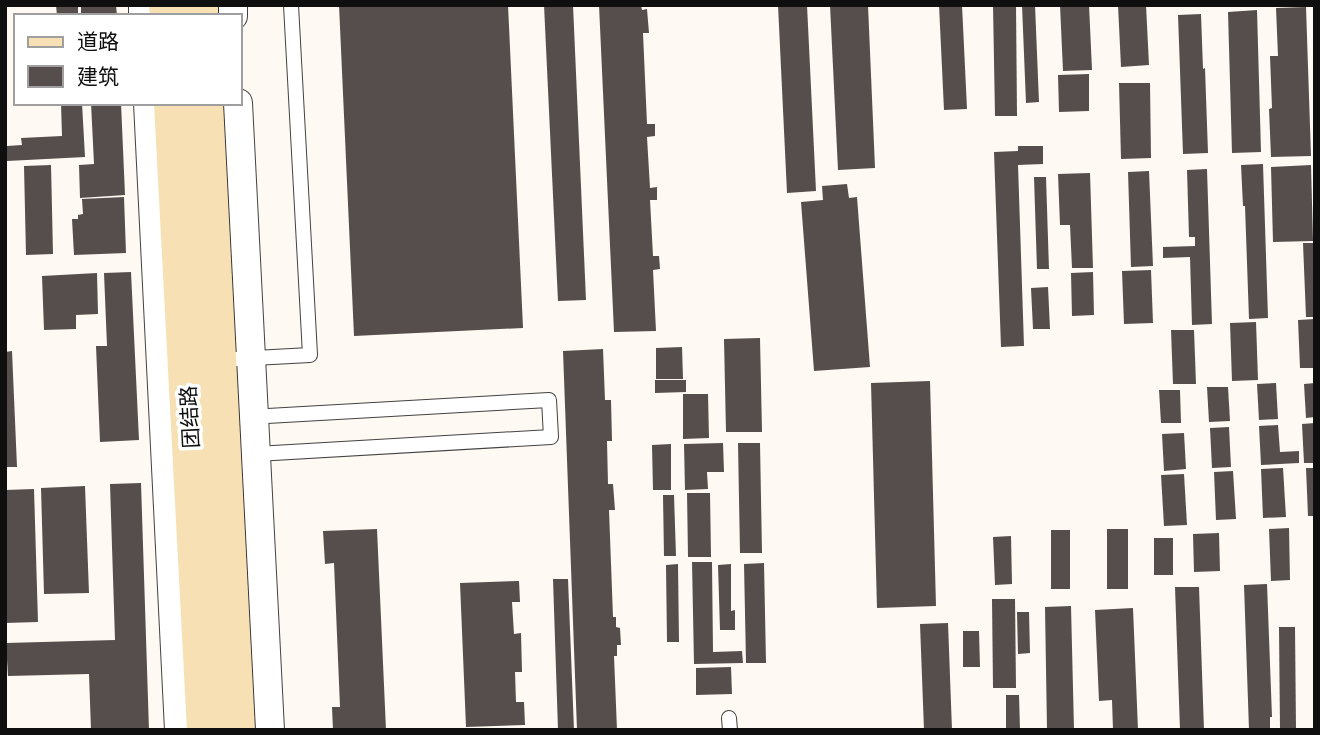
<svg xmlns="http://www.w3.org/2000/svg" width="1320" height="735" font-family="'Libre Baskerville','Noto Sans SC',serif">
<rect width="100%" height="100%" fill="#fef9f2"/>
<g fill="#564e4c">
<polygon points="56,5 78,5 78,16 57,16"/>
<polygon points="81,5 116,5 117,16 81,16"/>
<polygon points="339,5 508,5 523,328 354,336"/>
<polygon points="544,5 573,5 586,300 558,301"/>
<polygon points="599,5 641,5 642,10 647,9 649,33 643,33 647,124 655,124 655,136 647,137 650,188 657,187 657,200 650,200 653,256 659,256 660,269 653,270 656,331 614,332"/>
<polygon points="778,5 807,5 816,191 787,193"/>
<polygon points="830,5 868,5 875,168 838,170"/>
<polygon points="939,5 962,5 967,109 944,110"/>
<polygon points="993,5 1016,5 1017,116 995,116"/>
<polygon points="1022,5 1035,5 1039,102 1026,103"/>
<polygon points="1060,5 1089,5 1092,70 1063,71"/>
<polygon points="1118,5 1146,5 1149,65 1121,67"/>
<polygon points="1306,7 1311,156 1271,157 1269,109 1272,108 1270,56 1278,56 1276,8"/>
<polygon points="1257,10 1261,152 1232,153 1228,12"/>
<polygon points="1201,14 1203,69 1205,68 1208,153 1183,154 1178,15"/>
<polygon points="1089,74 1089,111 1059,112 1058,75"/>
<polygon points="1119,83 1150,83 1151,158 1121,159"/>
<polygon points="61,103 82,103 85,157 7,161 7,146 22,145 21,138 62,136"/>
<polygon points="91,103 121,103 125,195 80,198 79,165 94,164"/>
<polygon points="1018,146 1043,146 1043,164 1018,165 1024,346 1001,347 994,152 1018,151"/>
<polygon points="1263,164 1268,318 1249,319 1245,206 1243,206 1241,165"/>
<polygon points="51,165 53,254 26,255 24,166"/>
<polygon points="1311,165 1313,241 1273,242 1271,167"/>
<polygon points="1207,169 1212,324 1192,325 1190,257 1163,258 1163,247 1195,246 1195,237 1189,237 1187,170"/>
<polygon points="1149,171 1153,266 1131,267 1128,172"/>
<polygon points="1090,173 1093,268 1072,268 1070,225 1060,225 1058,174"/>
<polygon points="1034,177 1046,177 1049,269 1037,269"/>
<polygon points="847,184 849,198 857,197 870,367 814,371 801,202 823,200 822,186"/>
<polygon points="124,197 126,253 74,255 72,219 78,219 78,215 83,214 82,199"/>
<polygon points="1303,243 1315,243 1315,317 1306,317"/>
<polygon points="1151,270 1153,323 1124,324 1122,271"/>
<polygon points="131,272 139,440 100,442 96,346 107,346 104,273"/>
<polygon points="1093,272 1094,315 1072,316 1071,273"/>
<polygon points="97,273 98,314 76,315 76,329 44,330 42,276"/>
<polygon points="1048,287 1050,329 1033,329 1031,288"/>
<polygon points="1315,319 1315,368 1300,368 1298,320"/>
<polygon points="1256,322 1258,380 1232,381 1230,323"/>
<polygon points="1171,330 1194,330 1196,384 1173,384"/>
<polygon points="760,338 762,432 726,432 724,339"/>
<polygon points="682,347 683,379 656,379 656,348"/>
<polygon points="603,349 605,400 611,400 612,441 607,441 608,484 613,484 615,510 609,510 613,617 616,617 616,627 620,628 621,645 617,645 617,656 614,656 617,730 577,730 563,351"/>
<polygon points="12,351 17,467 5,467 5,352"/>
<polygon points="655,380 686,380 686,392 655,393"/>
<polygon points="930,381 936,606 877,608 871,383"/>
<polygon points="1276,383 1278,419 1259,420 1257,384"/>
<polygon points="1315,383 1315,417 1306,418 1304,384"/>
<polygon points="1207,387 1228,387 1230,421 1209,422"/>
<polygon points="1159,390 1180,390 1181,423 1161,423"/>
<polygon points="683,394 708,394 709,438 683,439"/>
<polygon points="1315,423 1315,463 1304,463 1302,424"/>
<polygon points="1278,425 1280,452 1299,451 1299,463 1261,465 1259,426"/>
<polygon points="1229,427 1231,467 1212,468 1210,428"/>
<polygon points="1184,433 1186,469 1164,471 1162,434"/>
<polygon points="723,443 724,472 707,472 708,489 685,490 684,444"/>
<polygon points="738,443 760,443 762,553 740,553"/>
<polygon points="671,444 671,490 653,490 652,445"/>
<polygon points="1283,468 1286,517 1263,518 1261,469"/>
<polygon points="1306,468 1315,468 1315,516 1308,516"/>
<polygon points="1233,471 1236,519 1216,520 1214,472"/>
<polygon points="1184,474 1187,525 1164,526 1161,475"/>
<polygon points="141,483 149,730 91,730 89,674 8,676 6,643 115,640 110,484"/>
<polygon points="85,486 89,593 44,594 41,488"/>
<polygon points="34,489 38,622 5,623 5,490"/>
<polygon points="687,493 710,493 711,557 688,557"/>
<polygon points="663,495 674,495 676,556 664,556"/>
<polygon points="1289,528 1290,580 1271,581 1269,529"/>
<polygon points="377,529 386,730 333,730 332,707 340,707 334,563 325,564 323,531"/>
<rect x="1107" y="529" width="21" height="60"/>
<rect x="1051" y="530" width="19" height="59"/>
<polygon points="1219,533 1220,571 1194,572 1193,534"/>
<polygon points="1011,536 1012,584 995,585 993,537"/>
<rect x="1154" y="538" width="19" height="37"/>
<polygon points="692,562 712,562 713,652 742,651 743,663 694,664"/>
<polygon points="764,563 766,663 746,663 744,564"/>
<polygon points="678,564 679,642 667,642 666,565"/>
<polygon points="731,564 731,611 735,610 735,630 720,630 718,565"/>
<polygon points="553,579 568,579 574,730 558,730"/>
<polygon points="519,581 520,602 512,602 514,634 521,633 522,672 515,672 516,702 524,702 525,725 466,727 460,583"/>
<polygon points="1267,584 1272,717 1270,717 1270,730 1249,730 1244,585"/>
<polygon points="1175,587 1199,587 1204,730 1180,730"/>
<polygon points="992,599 1015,599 1016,688 993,688"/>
<polygon points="1071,606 1074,730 1047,730 1045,607"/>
<polygon points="1133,608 1138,730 1113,730 1112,700 1099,701 1095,610"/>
<polygon points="1017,612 1029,612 1030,653 1018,654"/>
<polygon points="948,623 952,730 924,730 920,624"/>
<polygon points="1279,627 1295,627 1296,730 1280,730"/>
<polygon points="963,631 979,631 980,667 963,667"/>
<polygon points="731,667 732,694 696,695 696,668"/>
<polygon points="1006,695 1019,695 1020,730 1006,730"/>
</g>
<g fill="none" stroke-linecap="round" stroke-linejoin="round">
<defs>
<g id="lane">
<polyline points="217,360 310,355 291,5"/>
<polyline points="250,417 549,400 551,437 256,454"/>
<polyline points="729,718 730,730"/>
</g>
<g id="street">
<polyline points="143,5 143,16"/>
<polyline points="233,5 233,16"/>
<polyline points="148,103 179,730"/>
<polyline points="238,103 270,730"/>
</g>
<g id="secondary">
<polyline points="168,5 169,16"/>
<polyline points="199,5 199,16"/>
<polyline points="173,103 206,730"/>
<polyline points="204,103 236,730"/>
</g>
</defs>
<use href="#lane" stroke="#424242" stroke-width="16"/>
<use href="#street" stroke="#424242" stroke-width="30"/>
<use href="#secondary" stroke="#313131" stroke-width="40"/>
<use href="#lane" stroke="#fff" stroke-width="14"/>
<use href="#street" stroke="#fff" stroke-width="28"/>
<use href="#secondary" stroke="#f7e0b3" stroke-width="38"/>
</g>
<g text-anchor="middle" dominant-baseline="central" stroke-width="7" stroke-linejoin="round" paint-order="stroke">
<g font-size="21" fill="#0f0f0f" stroke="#fff">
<text transform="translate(190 417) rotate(-93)">团结路</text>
</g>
</g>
<rect width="1320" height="735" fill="none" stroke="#0f0f0f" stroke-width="14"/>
<rect x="14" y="14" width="228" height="91" fill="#ffffff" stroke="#9f9f9f" stroke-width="2"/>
<rect x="28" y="37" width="35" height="10" fill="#f7e0b3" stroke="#9f9f9f" stroke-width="2"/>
<text x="77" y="49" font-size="21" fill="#0f0f0f">道路</text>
<rect x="28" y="66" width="35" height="21" fill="#564e4c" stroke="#9f9f9f" stroke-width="2"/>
<text x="77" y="84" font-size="21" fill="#0f0f0f">建筑</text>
</svg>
